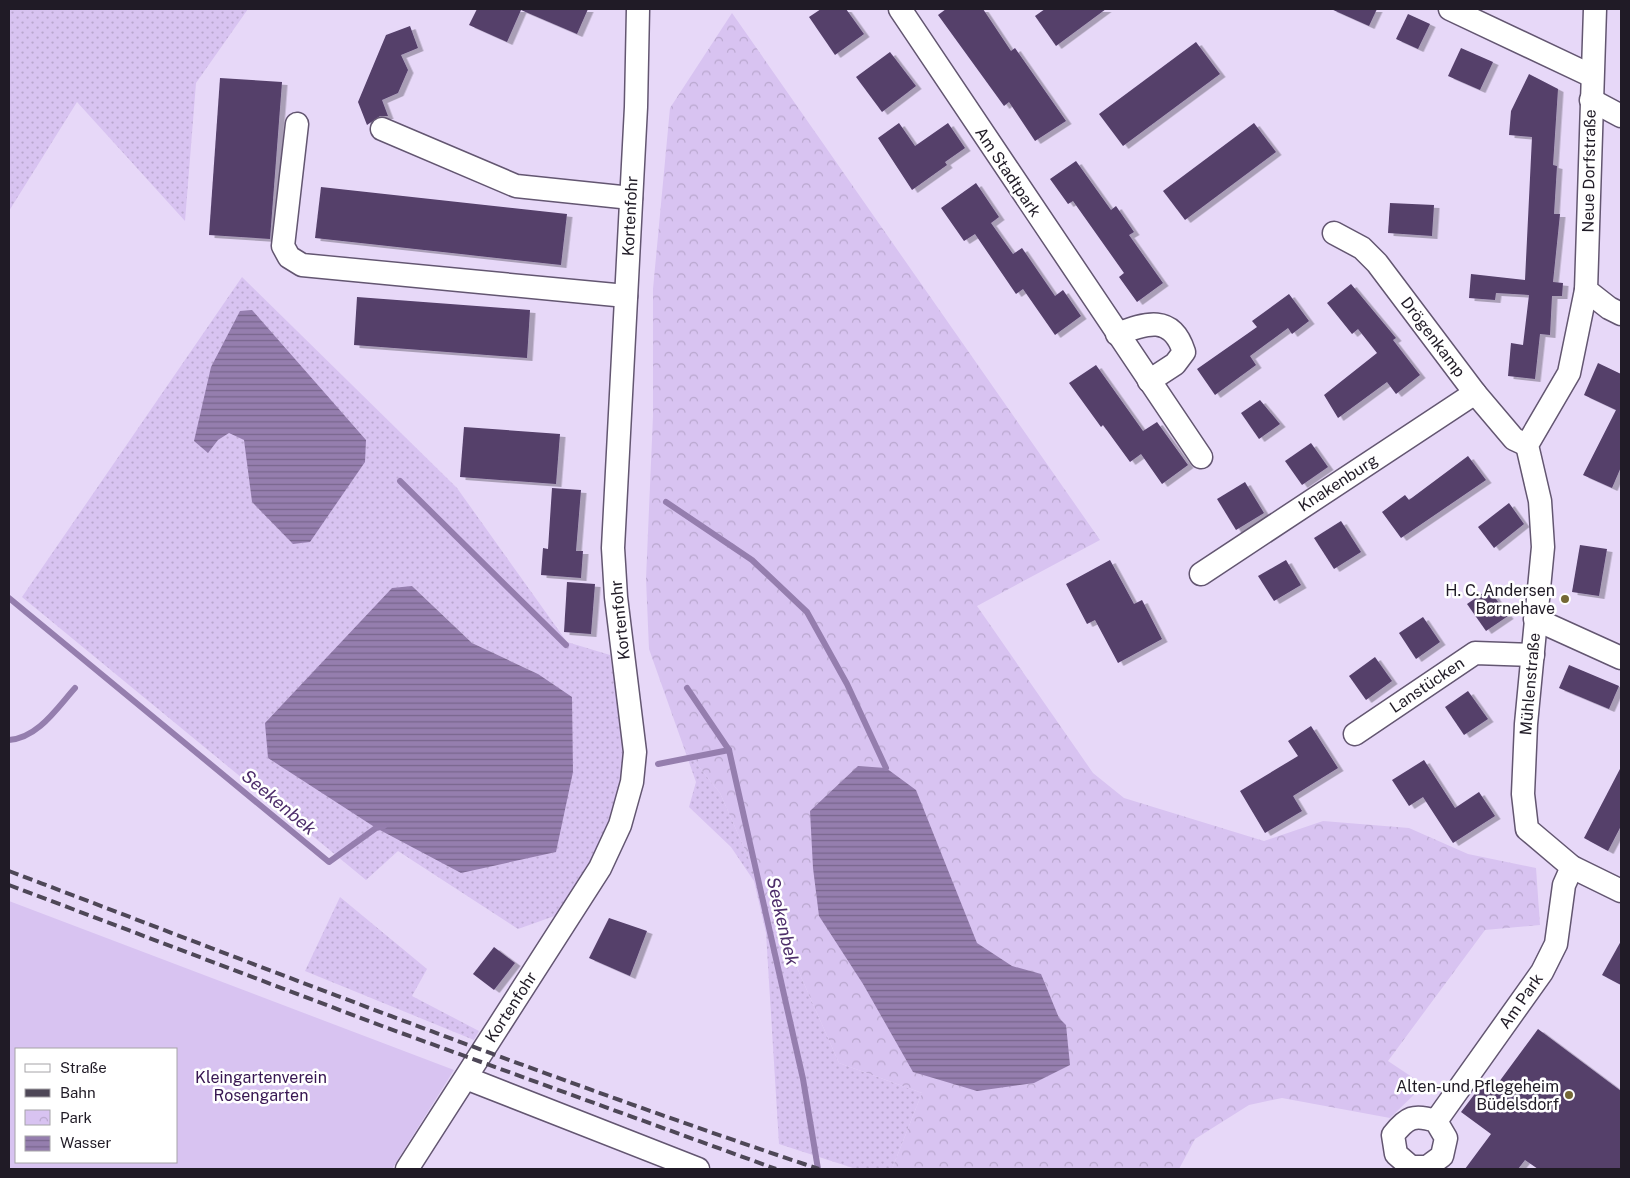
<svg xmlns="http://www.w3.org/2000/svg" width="1630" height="1178" font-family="'Public Sans',sans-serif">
<defs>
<pattern id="grass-dots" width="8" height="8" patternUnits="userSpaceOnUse" patternTransform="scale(1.25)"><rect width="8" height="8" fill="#d8c3f1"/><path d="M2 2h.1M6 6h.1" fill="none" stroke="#b9a7ce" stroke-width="1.8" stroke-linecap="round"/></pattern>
<pattern id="park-crowns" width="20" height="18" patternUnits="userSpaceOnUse" patternTransform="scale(1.25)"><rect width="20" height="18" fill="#d8c3f1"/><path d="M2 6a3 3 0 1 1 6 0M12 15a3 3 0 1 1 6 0" fill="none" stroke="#b9a7ce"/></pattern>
<pattern id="water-rules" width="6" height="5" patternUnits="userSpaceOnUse" patternTransform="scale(1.25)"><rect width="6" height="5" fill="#957eae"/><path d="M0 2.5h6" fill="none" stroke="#79668d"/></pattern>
<filter id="shadow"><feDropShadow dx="5.5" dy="3" stdDeviation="0" flood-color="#0004"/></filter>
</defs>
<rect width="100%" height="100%" fill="#e7d8f8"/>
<g fill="url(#grass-dots)" fill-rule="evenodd">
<polygon points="9,9 248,9 196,83 185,221 77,102 9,211"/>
<path d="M242,277L457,488L567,642L610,655L627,751L614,820L563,913L518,929L398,851L366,880L22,597ZM252,310V502L245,440L229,432L218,440ZM412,586L472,643L538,674L268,758Z"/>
<polygon points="684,748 720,793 839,1063 922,1093 892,1169 856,1169 779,1144 766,933 754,881 731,847 689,807 696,782"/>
<polygon points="340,897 427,969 412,996 479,1031 474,1040 305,971"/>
</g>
<polygon fill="url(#park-crowns)" points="732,13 1100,540 977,606 1093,773 1124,798 1264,841 1323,821 1409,828 1468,854 1536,868 1540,925 1485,930 1388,1061 1424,1085 1390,1118 1282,1098 1249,1105 1195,1139 1179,1169 892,1169 922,1093 839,1063 720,793 684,748 649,649 646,579 653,416 653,289 670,108"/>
<path fill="#d8c3f1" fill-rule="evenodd" d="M9,901L454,1070L392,1169H9ZM16,1049H176V1162H16Z"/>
<g fill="url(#water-rules)">
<polygon points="252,310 366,440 365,462 310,542 293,544 252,502 244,440 229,433 218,440 208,453 194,441 211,367 240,311"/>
<polygon points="412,586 472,643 538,674 572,697 573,772 556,852 461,873 376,828 268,758 265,723 392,588"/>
<polygon points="858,766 886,768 916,790 977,943 1012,966 1041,974 1059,1018 1066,1025 1070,1065 1034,1083 977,1091 913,1072 863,984 819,916 813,868 810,811"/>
</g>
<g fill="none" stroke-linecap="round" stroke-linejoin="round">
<g stroke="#957eae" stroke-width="6">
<polyline points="400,481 566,645"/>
<polyline points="666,502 752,560 807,612 847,684 886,768"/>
<polyline points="9,598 329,862 376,828 384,826"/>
<polyline points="687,688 729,750"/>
<path d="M9,740C38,738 57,708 75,688"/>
<polyline points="658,764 729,750 803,1079 818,1169"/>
</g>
</g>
<g fill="#543f6a" filter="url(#shadow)">
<polygon points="477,9 588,9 577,34 521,10 507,42 469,25"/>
<polygon points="821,9 846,9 864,34 835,55 809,17"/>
<polygon points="946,9 983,9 1011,51 1015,48 1066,121 1035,141 1009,102 1004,106 938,15"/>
<polygon points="1045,9 1106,9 1056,46 1035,16"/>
<polygon points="1331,9 1377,9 1369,26"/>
<polygon points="1408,14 1430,24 1418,49 1396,39"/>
<polygon points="410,26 418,48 401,55 408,70 398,93 382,100 388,116 380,116 367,125 358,102 386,35"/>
<polygon points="1196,42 1220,74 1123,146 1099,114"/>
<polygon points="1461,48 1493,62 1480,90 1448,76"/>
<polygon points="890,52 916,86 882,112 856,77"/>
<polygon points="1529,74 1558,89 1553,165 1557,166 1554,214 1560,214 1553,282 1563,283 1562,296 1552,296 1550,335 1540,334 1535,379 1508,376 1511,343 1523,345 1529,295 1496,293 1495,300 1469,298 1471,274 1525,280 1532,137 1509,135 1511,111"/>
<polygon points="220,78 282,82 270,239 209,235"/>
<polygon points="899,123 915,146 948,123 965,148 945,162 947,165 912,190 878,138"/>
<polygon points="1254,123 1276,152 1185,220 1163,191"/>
<polygon points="1076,161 1111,210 1116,206 1134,232 1129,235 1163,283 1137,302 1119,277 1124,273 1073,201 1068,204 1050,179"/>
<polygon points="976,183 999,217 991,223 1013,254 1022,248 1055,296 1063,290 1081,316 1055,335 1023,289 1016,294 975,234 964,241 941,208"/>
<polygon points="321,187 567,214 561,265 315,238"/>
<polygon points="1390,203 1434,205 1432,236 1388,233"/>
<polygon points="1351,284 1396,338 1393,340 1420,375 1396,394 1387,382 1338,418 1324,395 1377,353 1358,329 1352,334 1327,303"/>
<polygon points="1289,294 1309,321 1292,334 1288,328 1250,356 1256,365 1215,395 1197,369 1257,327 1252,321"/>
<polygon points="357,297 530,310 527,358 354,345"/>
<polygon points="1598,363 1621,374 1621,467 1612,488 1583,475 1616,410 1584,395"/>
<polygon points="1096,365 1143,431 1157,422 1188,465 1162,484 1141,454 1130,462 1103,425 1101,427 1069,383"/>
<polygon points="1260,400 1280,424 1259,439 1241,413"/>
<polygon points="464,427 560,434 556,484 460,477"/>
<polygon points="1311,443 1328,467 1302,485 1285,461"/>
<polygon points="1468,456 1486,480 1401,538 1382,512 1405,495 1409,500"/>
<polygon points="1245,482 1264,513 1236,530 1217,499"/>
<polygon points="552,488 581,490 576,551 583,551 581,578 541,575 543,548 548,549"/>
<polygon points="1509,503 1524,524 1494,548 1478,527"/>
<polygon points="1341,521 1361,552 1334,569 1314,538"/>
<polygon points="1580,545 1607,549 1599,596 1572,592"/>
<polygon points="1110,560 1134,604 1142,600 1162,639 1118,663 1095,620 1087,624 1066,584"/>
<polygon points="1286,560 1301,585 1274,601 1258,576"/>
<polygon points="567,582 595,584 591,634 564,632"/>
<polygon points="1489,589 1508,616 1486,631 1467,604"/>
<polygon points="1423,617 1440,642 1416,659 1399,633"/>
<polygon points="1375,657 1392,681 1366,700 1349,676"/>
<polygon points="1569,665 1619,686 1609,709 1559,688"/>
<polygon points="1468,691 1488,719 1464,735 1445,707"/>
<polygon points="1311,726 1338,768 1293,796 1302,811 1265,833 1240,791 1298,756 1288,741"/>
<polygon points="1424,760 1455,808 1479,792 1495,816 1453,843 1423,797 1409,806 1392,780"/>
<polygon points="1621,767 1621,826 1608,851 1584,838"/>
<polygon points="609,918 647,931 630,976 589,958"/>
<polygon points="1621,941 1621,985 1602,975"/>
<polygon points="494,947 515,963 494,990 473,974"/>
<polygon points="1538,1029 1621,1091 1621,1169 1538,1169 1525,1160 1518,1169 1465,1169 1491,1134 1461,1112 1486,1079 1496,1086"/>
</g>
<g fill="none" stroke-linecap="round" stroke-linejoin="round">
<defs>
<g id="minor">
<polyline points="900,9 1201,457"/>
<polyline points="1450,9 1592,76"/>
<polyline points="1595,9 1586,290 1609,308 1621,314"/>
<polyline points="1591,100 1621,116"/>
<polyline points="297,124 283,246 289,257 302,265 626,296"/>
<polyline points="382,129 516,186 631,198"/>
<polyline points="1334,233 1362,248 1377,263 1475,393 1514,439 1527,445"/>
<polyline points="1586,290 1569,373 1527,445 1540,501 1543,547 1526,724 1523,794 1527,829 1572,867 1621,891"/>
<path d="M1117,334C1146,323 1172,314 1184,352L1175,364L1149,381"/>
<polyline points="1201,574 1475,393"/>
<polyline points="1535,619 1621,658"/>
<polyline points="1355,734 1475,653 1533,655"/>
<polyline points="466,1078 698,1169"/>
<path d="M1436,1121L1446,1138L1442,1156L1427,1167H1411L1396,1154L1393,1135C1407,1117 1414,1114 1436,1121L1542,972L1556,944L1564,885L1572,867"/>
<polyline points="407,1169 600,868 620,825 632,782 635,752 616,597 613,548 636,107 638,9"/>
</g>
</defs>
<use href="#minor" stroke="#635671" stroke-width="25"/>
<use href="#minor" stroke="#fff" stroke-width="22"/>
<g stroke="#4e4757" stroke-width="4" stroke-dasharray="10 5" stroke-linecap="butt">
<path d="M9,871C278,973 546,1078 819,1169"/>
<polyline points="9,885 382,1026 776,1169"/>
</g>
</g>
<g fill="#746835" stroke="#fff" stroke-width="2">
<circle cx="1565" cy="599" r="5"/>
<circle cx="1569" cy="1095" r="5"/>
</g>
<g text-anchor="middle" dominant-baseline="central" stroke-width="5" stroke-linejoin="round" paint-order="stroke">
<g font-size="16" fill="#201b26" stroke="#fff">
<text transform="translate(1589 171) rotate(-89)">Neue Dorfstraße</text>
<text transform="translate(1008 172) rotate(56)">Am Stadtpark</text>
<text transform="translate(630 216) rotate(-87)">Kortenfohr</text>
<text transform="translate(1433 337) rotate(53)">Drögenkamp</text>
<text transform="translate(1338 483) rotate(-33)">Knakenburg</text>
<text transform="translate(620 620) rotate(-96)">Kortenfohr</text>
<text transform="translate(1530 684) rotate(-85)">Mühlenstraße</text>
<text transform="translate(1427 685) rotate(-34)">Lanstücken</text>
<text transform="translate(1521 1001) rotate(-55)">Am Park</text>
<text transform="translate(511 1007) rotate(-57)">Kortenfohr</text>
</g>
<g font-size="16" fill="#201b26" stroke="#fff" text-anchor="end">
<text x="1555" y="590">H. C. Andersen<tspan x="1555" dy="18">Børnehave</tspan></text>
<text x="1559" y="1086">Alten-und Pflegeheim<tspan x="1559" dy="18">Büdelsdorf</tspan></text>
</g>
<g font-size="16" fill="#371651" stroke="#fff">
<text x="261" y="1077">Kleingartenverein<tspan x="261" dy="18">Rosengarten</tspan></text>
</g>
<g font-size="18" font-style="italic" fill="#4e2e6b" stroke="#fff">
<text transform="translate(279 802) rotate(40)">Seekenbek</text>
<text transform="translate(783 921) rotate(77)">Seekenbek</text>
</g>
</g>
<rect width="1630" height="1178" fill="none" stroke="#201b26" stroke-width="20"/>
<rect x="15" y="1048" width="162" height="115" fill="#ffffff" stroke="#a6a4a8"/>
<rect x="25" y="1064" width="25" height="8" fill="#ffffff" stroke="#a6a4a8"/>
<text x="60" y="1073" font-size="15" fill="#201b26">Straße</text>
<rect x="25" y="1089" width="25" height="8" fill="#4e4757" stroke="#a6a4a8"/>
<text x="60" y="1098" font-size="15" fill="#201b26">Bahn</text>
<rect x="25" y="1110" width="25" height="15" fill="url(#park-crowns)" stroke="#a6a4a8"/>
<text x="60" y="1123" font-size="15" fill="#201b26">Park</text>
<rect x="25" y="1136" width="25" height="15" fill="url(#water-rules)" stroke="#a6a4a8"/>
<text x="60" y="1148" font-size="15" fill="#201b26">Wasser</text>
</svg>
